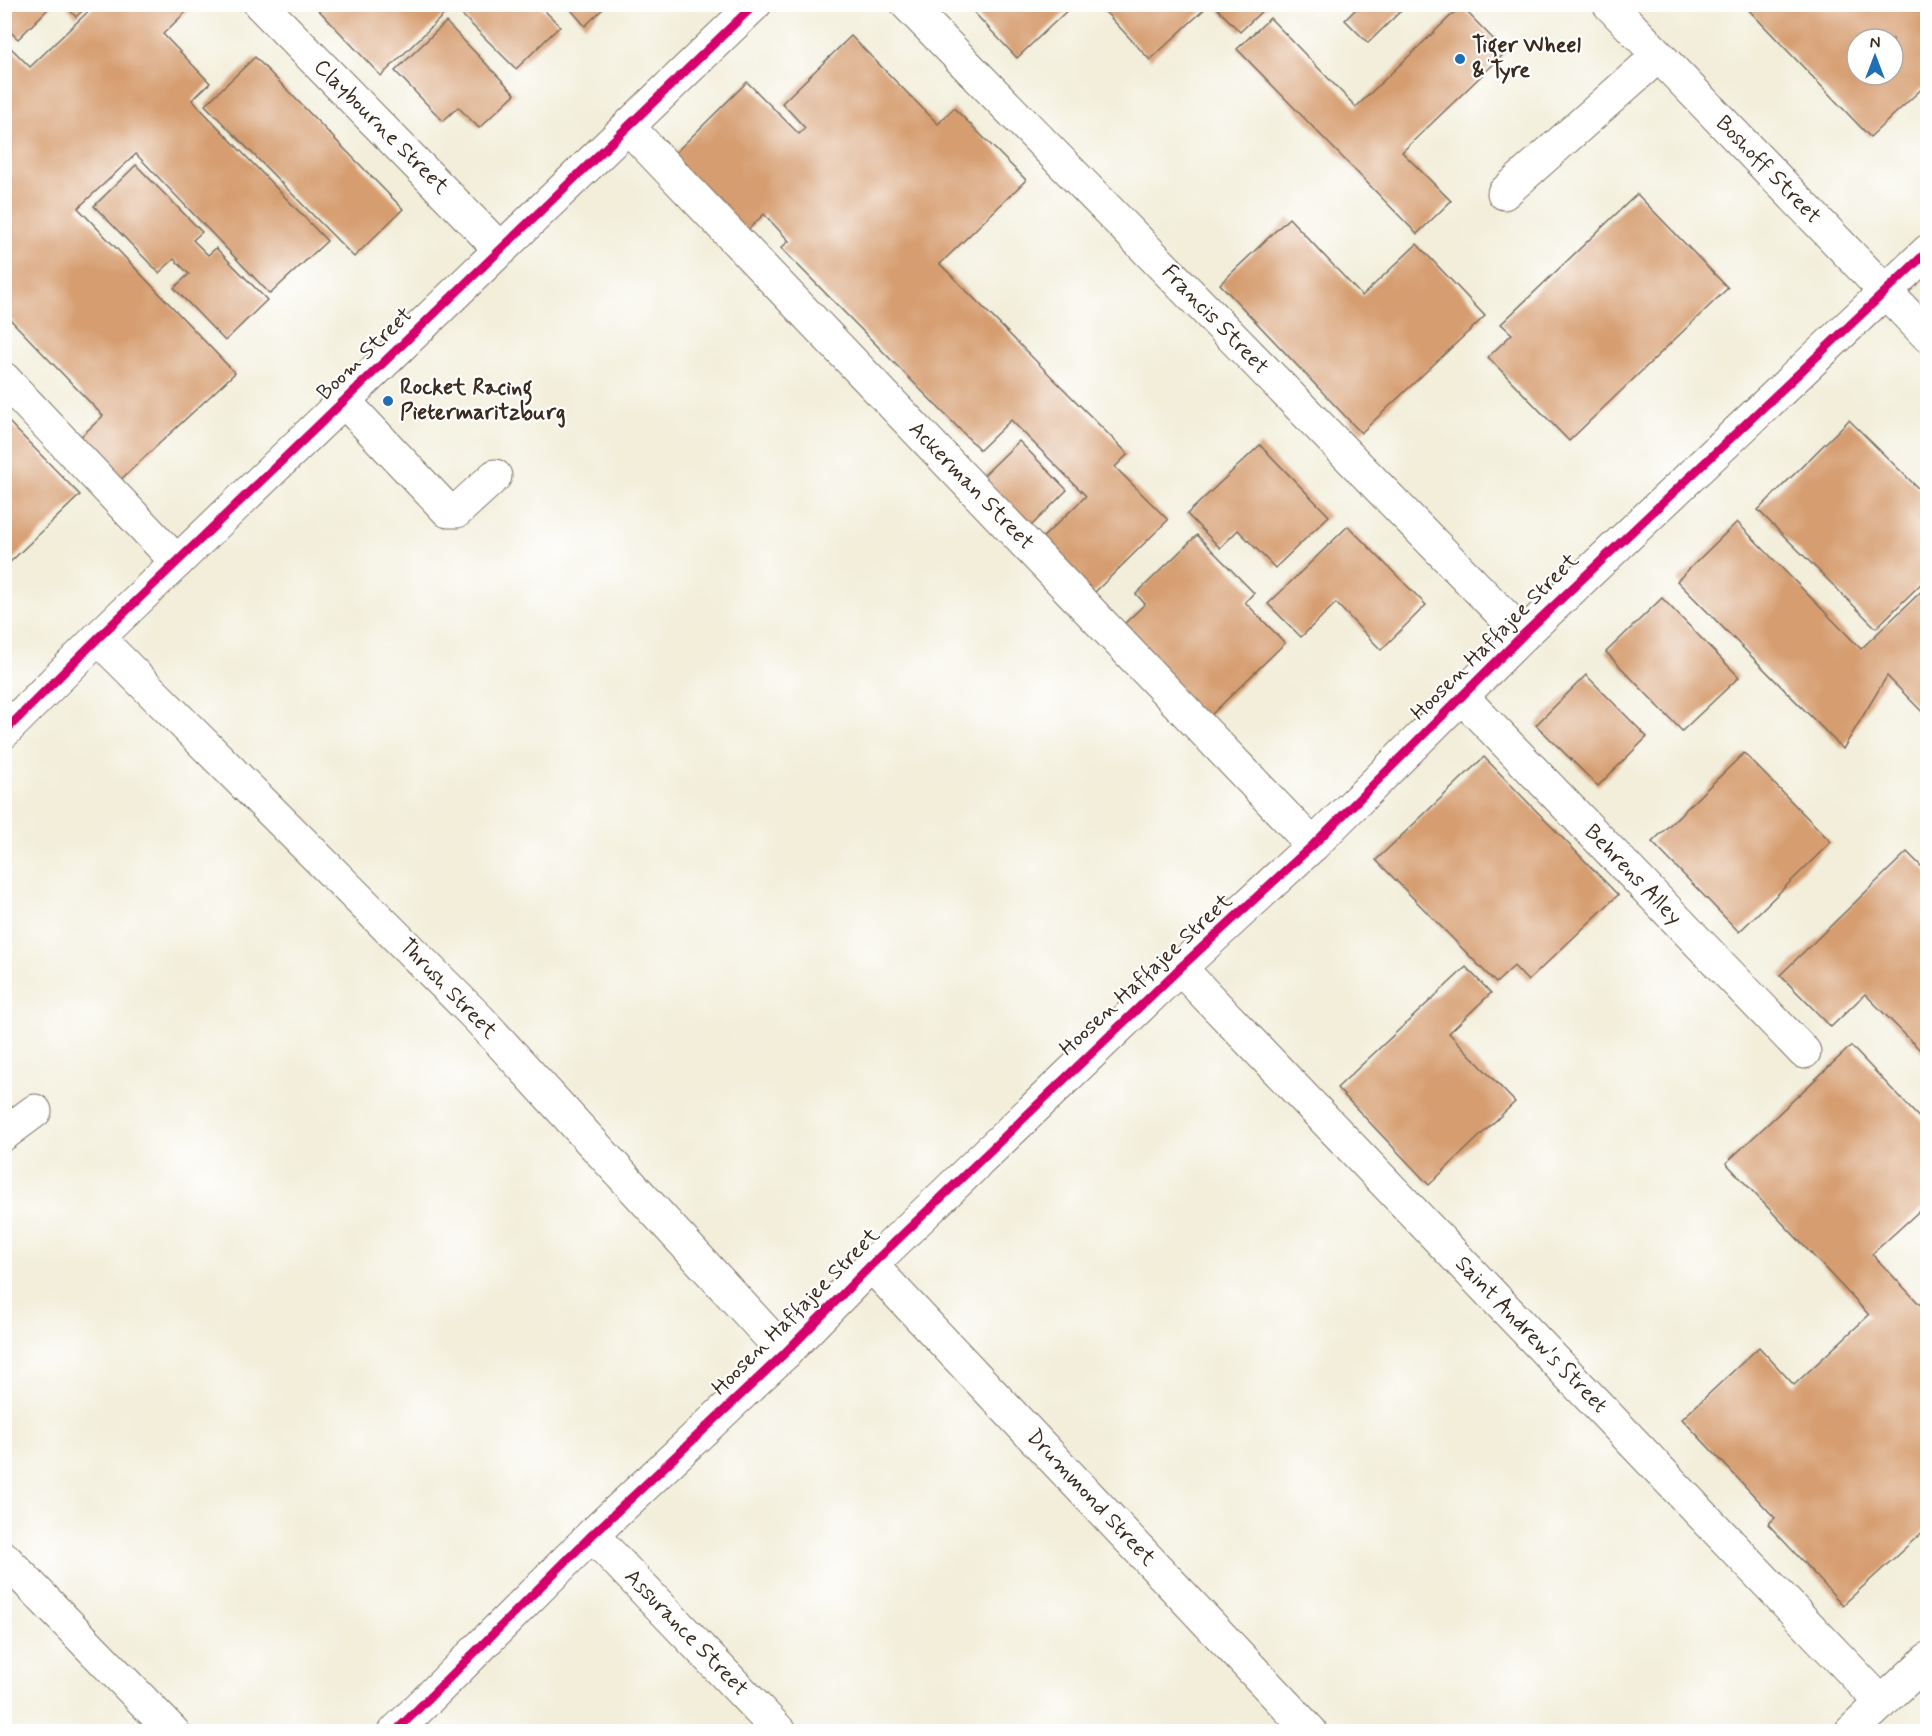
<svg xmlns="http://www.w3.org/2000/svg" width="1932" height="1736" font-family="Mynerve,sans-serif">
<rect width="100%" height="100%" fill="#fff"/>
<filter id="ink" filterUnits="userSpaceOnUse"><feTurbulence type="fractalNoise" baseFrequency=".0167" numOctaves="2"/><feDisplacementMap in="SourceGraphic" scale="12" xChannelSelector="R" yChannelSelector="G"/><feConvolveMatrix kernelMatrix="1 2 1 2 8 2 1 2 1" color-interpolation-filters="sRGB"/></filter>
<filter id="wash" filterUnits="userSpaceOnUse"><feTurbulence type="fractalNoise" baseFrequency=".008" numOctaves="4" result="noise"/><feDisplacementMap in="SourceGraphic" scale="24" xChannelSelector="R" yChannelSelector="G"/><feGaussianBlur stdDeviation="1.35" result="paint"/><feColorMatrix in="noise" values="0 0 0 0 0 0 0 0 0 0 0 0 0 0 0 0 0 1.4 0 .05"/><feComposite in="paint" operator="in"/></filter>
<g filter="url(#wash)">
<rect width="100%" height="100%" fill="#f2eeda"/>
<g id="blocks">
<g fill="#d69d6f" fill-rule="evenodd">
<polygon points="9,4 53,4 18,39 4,26 4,9"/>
<polygon points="64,4 89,4 76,17"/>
<polygon points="96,4 183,4 188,10 163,34 210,83 192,100 327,241 270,294 136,154 78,208 235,373 116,484 75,442 103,416 4,313 4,41 30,67"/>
<polygon points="313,4 455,4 381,76"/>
<polygon points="466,4 538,4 560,26 516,69 459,12"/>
<polygon points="566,4 608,4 585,26"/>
<polygon points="966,4 1074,4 1017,58"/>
<polygon points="1098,4 1210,4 1150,60"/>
<polygon points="1213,4 1269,4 1240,32"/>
<polygon points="1361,4 1408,4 1368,43 1345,20"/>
<path d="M1743,4H1928V83L1870,137ZM1857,39H1893V75H1857Z"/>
<polygon points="1461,6 1506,52 1402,152 1451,201 1417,234 1237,49 1270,18 1356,107"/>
<polygon points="446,22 515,94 479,128 458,107 443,121 395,71"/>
<polygon points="851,36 938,124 954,108 1026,180 940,264 1128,454 1115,467 1168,520 1091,596 1038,542 1086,496 1011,420 980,450 781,248 789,241 764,214 741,237 666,162 747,82 799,134 805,128 782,103"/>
<polygon points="255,57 403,209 354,257 205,105"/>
<polygon points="136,165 202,232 193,240 208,255 216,248 267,300 225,341 174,288 189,274 174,259 159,273 94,206"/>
<polygon points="1637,194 1728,288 1569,441 1488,357 1512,334 1501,324"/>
<polygon points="1289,218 1362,296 1417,244 1485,316 1361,433 1220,284"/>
<polygon points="5,418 80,495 5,567"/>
<polygon points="1849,420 1928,498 1928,577 1876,628 1758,510"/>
<polygon points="1019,441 1067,490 1031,526 982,477"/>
<polygon points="1260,445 1329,516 1275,568 1238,530 1220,548 1187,514"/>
<polygon points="1737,522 1861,649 1928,585 1928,718 1887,676 1843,749 1677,581"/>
<polygon points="1348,526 1426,605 1381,650 1336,603 1301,637 1268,604"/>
<polygon points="1197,535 1254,593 1245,602 1285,643 1206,720 1124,624 1145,604 1136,594"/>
<polygon points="1662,598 1739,677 1682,731 1606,652"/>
<polygon points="1586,675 1647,737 1598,786 1536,725"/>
<polygon points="1744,753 1831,842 1739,932 1652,842"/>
<polygon points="1484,757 1618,895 1528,981 1514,966 1496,983 1376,860"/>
<polygon points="1907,852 1928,873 1928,1058 1865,994 1831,1027 1780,975"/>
<polygon points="1466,967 1491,993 1449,1033 1515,1102 1429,1185 1337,1088"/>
<polygon points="1851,1046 1928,1127 1928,1203 1872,1254 1928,1313 1928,1527 1843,1605 1768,1524 1775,1518 1682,1419 1759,1347 1794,1385 1869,1315 1726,1163"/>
</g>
</g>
</g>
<g filter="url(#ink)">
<use href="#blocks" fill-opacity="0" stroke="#7b6f60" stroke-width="1.5"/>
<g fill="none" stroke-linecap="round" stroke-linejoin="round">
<defs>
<g id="minor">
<polyline points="260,4 501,250"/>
<polyline points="907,4 1523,635"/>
<polyline points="629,128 1313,845"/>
<polyline points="1504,193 1658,56"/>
<polyline points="4,379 177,562"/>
<polyline points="344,401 448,511 457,511 495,476"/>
<polyline points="98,638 479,1019 785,1353"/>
<polyline points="1462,697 1804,1052"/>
<polyline points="4,732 98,638 755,4"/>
<polyline points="1180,968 1882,1703"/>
<polyline points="4,1134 35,1111"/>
<polyline points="871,1265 1311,1732"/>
<polyline points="592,1535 780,1732"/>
<polyline points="4,1558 173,1732"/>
<polyline points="395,1732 592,1535 785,1353 871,1265 1180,968 1313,845 1523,635 1928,251"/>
<polyline points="1851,1732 1928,1659"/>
</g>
<polyline id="major" points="1609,4 1928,336"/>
</defs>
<use href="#minor" stroke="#7b6f60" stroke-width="35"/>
<use href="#major" stroke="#7b6f60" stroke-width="35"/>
<use href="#minor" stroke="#fff" stroke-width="33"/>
<use href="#major" stroke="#fff" stroke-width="33"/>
<defs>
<g id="cycleway">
<polyline points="4,732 98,638 755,4"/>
<polyline points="395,1732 592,1535 785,1353 871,1265 1180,968 1313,845 1523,635 1928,251"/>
</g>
</defs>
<use href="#cycleway" stroke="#fff" stroke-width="13"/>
<use href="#cycleway" stroke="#d6006c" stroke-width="9"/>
</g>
</g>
<g fill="#1f6fb2" stroke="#fff" stroke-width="2">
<circle cx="1460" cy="59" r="6"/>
<circle cx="388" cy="401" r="6"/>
</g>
<g text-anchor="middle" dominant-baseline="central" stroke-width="4.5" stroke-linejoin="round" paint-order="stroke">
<g font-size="22" font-weight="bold" fill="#3b2a1e" stroke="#fff" text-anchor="start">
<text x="1472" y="46">Tiger Wheel<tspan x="1472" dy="25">&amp; Tyre</tspan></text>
<text x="400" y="388">Rocket Racing<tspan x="400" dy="25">Pietermaritzburg</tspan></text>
</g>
<g font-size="22" fill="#3b2a1e" stroke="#fff">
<text transform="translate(381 127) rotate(45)">Claybourne Street</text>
<text transform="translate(1768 170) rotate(46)">Boshoff Street</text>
<text transform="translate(1215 320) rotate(46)">Francis Street</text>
<text transform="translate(365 354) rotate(-44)">Boom Street</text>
<text transform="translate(971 486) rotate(46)">Ackerman Street</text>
<text transform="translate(1495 637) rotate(-45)">Hoosen Haffajee Street</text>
<text transform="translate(1633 875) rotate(46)">Behrens Alley</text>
<text transform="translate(1146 975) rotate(-43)">Hoosen Haffajee Street</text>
<text transform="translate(448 989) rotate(46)">Thrush Street</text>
<text transform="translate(796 1312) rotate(-45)">Hoosen Haffajee Street</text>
<text transform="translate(1531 1335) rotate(46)">Saint Andrew's Street</text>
<text transform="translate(1091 1498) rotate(47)">Drummond Street</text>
<text transform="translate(686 1633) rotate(46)">Assurance Street</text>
</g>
</g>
<rect width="1932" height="1736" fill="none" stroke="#fff" stroke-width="24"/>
<g transform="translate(1875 57)"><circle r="28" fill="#ffffff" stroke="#b1aaa5" stroke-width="1.5"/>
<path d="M0-4.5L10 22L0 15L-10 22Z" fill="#1f6fb2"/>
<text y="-9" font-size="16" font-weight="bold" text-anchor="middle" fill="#3b2a1e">N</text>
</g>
</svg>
